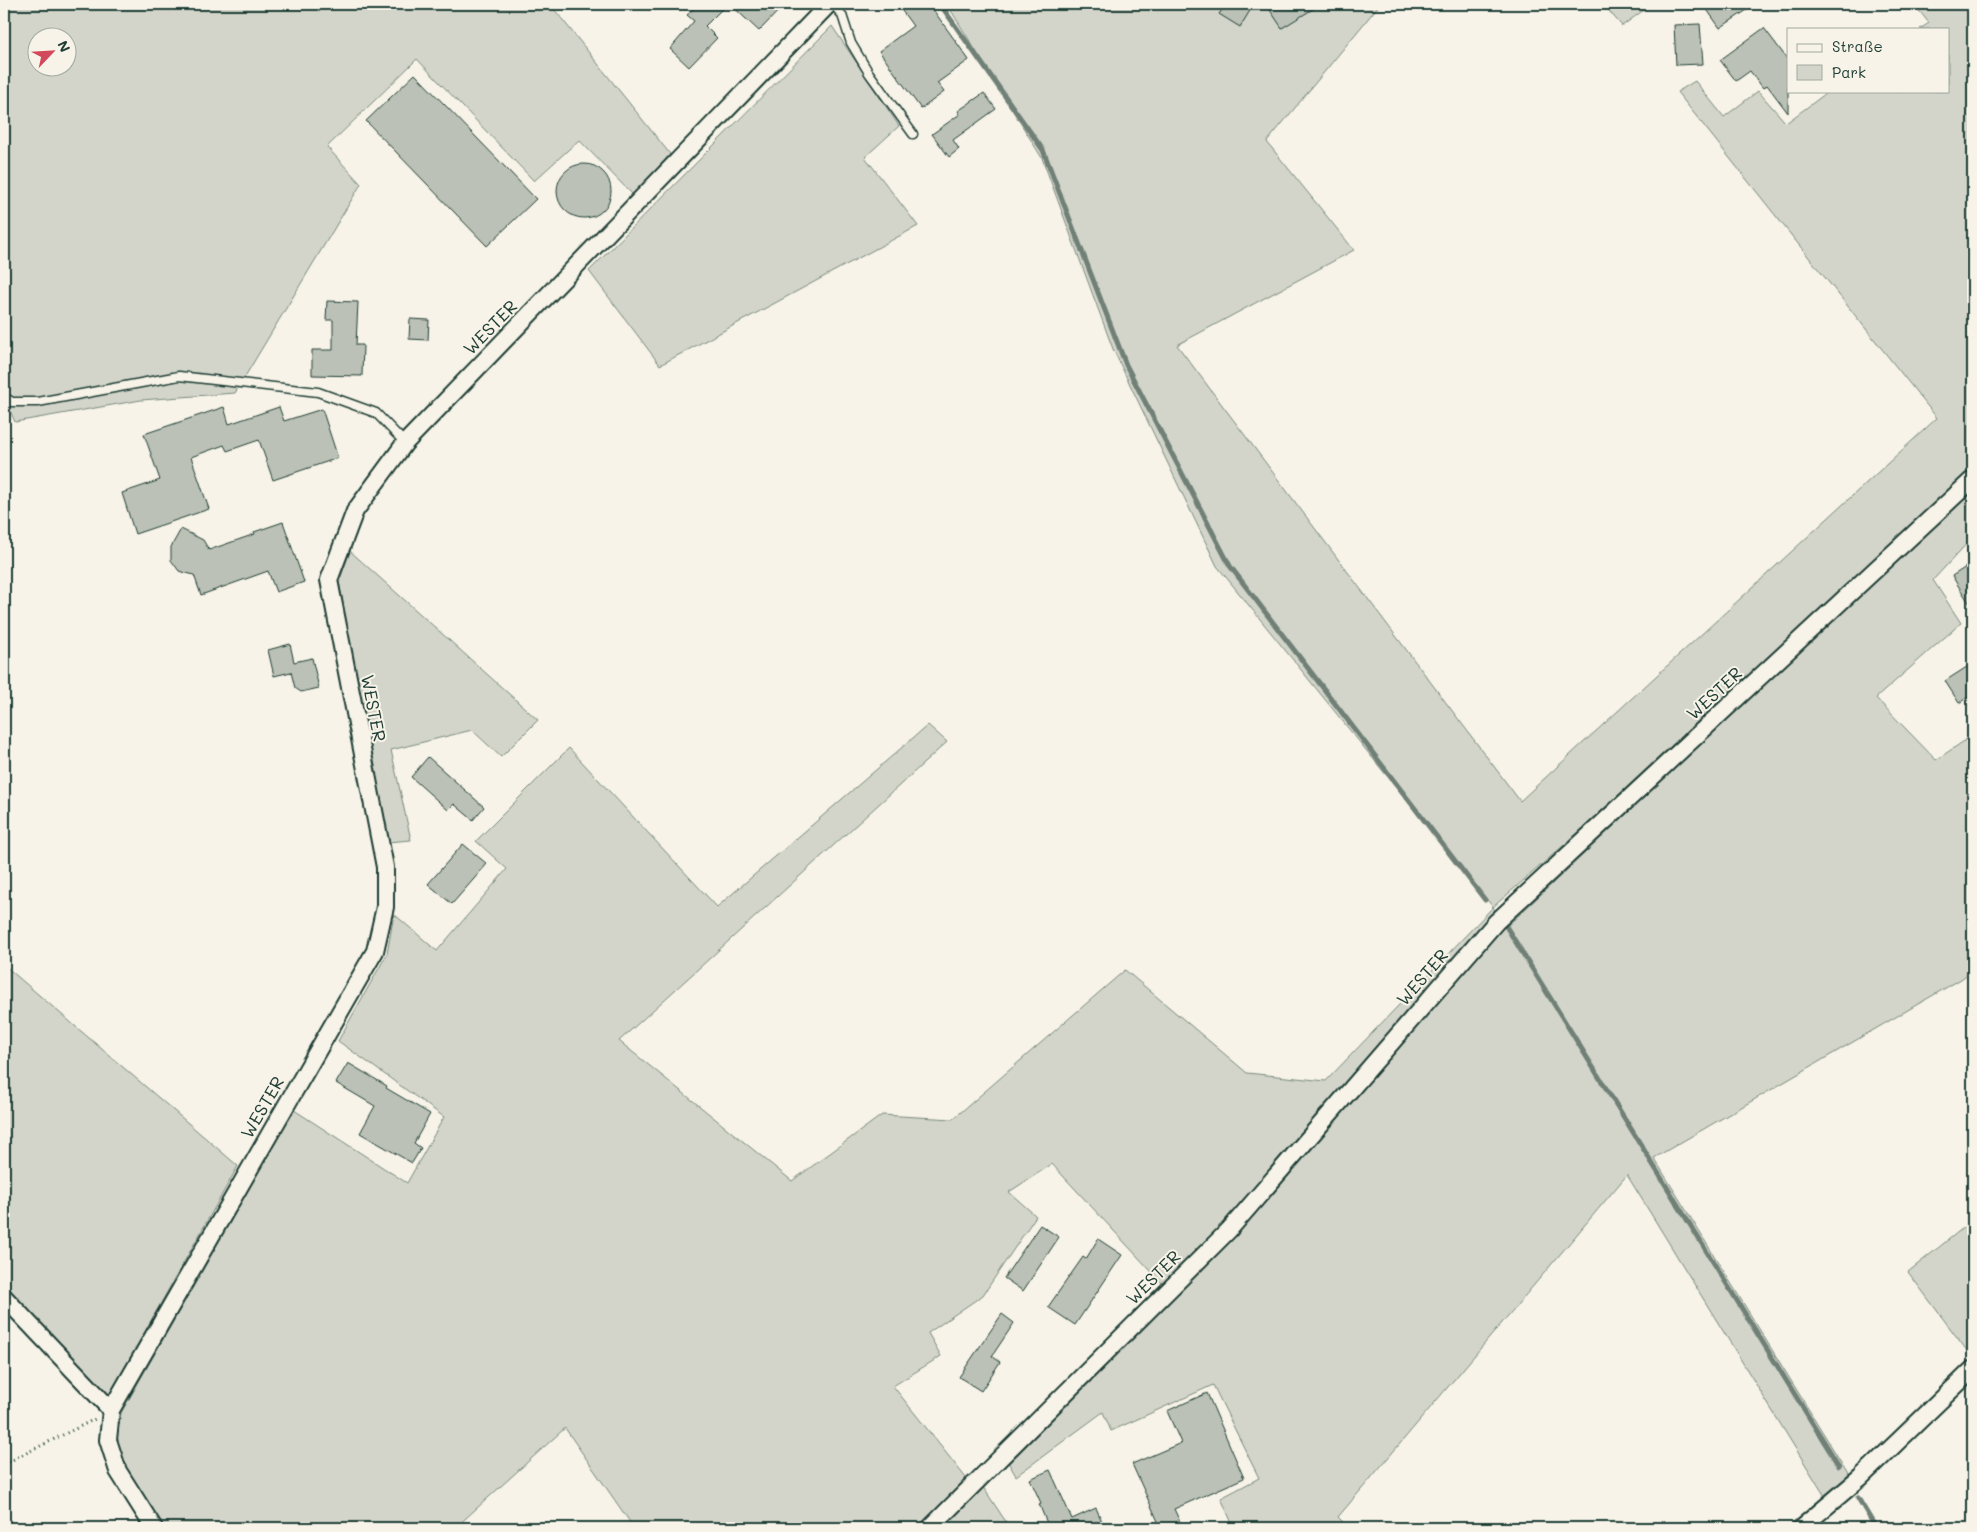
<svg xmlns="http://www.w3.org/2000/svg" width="1977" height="1532" font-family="Mali,sans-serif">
<rect width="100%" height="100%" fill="#f7f3e8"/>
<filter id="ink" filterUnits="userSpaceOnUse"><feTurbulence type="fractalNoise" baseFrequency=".02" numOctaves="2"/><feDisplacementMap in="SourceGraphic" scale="10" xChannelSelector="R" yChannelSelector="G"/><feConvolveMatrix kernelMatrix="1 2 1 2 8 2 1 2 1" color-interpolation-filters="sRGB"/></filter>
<g filter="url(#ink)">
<g fill="#d3d5ca" stroke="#79897f" fill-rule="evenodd">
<path d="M4,4H550L670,154L634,196L579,140L534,181L417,59L327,147L361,184L235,393L141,400L15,422L4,397ZM38,38H68V68H38Z"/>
<path d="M947,4H1380L1267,142L1354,250L1177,345L1520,801L1937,418L1677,92L1695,81L1724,117L1758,91L1786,123L1829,91H1948V29H1920L1929,23L1914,4H1973V540L1971,539L1933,580L1961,623L1876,698L1936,760L1973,735V970L1961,979L1654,1158L1849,1475L1826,1498L1627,1175L1338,1517L1349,1528H1234L1221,1498L1259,1478L1213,1385L1111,1431L1103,1412L1016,1476L1008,1462L1175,1297L1052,1164L1009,1192L1036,1216L983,1295L928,1333L941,1356L893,1386L966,1478L917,1528H634L565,1428L455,1528H163L126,1472L116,1440L121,1413L294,1110L407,1183L444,1117L338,1041L387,954L394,914L437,951L507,869L476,841L569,748L717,907L928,725L947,742L619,1041L792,1181L882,1115L953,1119L1125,970L1247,1073L1326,1081L1493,907L1217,566L1113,349L1042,158ZM1745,677L1758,691L1505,928L1493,907L1571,839Z"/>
<polygon points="1603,4 1652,4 1622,26"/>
<polygon points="832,26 899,126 865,157 918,226 660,365 589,271"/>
<polygon points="350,551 538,720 501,757 472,730 391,750 411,840 387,842 339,582"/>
<polygon points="4,965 238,1166 108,1397 4,1286"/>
<polygon points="1973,1220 1973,1354 1971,1356 1908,1272"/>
<polygon points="983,1487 1010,1528 943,1528"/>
</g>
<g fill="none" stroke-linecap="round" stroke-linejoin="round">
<g stroke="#6f8077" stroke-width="5">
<polyline points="940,4 1043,150 1126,365 1230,566 1485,900"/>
<polyline points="1504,923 1839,1466"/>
<polyline points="1858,1498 1876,1528"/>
</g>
</g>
<g fill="#bbc1b6" stroke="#1f3d34">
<polygon points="698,4 727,4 705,26 717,38 689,67 670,49 694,21 687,15"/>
<polygon points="730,4 785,4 759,31"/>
<polygon points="897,4 929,4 969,60 937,83 944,92 921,109 879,51 913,26"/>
<polygon points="1226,4 1254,4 1240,27 1219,14"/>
<polygon points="1266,4 1321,4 1282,28"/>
<polygon points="1703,4 1756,4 1720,28"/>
<polygon points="1700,24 1703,64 1676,65 1674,25"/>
<polygon points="1764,28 1788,60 1788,113 1767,85 1763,88 1750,71 1736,81 1720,60"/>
<polygon points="415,74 536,199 487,246 366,121"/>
<polygon points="984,93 996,109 953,140 959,149 949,157 932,134 960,114 958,111"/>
<circle cx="584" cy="191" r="27"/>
<polygon points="327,301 358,302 356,345 363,345 362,376 312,375 312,350 333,350 333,320 326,320"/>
<polygon points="410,319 429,320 428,340 409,339"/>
<polygon points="224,407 229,424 279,407 284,421 322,409 338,458 273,480 259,440 227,451 224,445 191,457 209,509 135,534 122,493 160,480 144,434"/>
<polygon points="283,522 304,582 276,592 268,571 201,595 194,575 179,571 171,560 171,547 181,529 203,540 209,550 255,534 254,532"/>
<polygon points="1966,567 1973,579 1973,609 1952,576"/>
<polygon points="290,644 294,662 312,658 319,688 301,692 295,688 291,672 274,676 268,650"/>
<polygon points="1973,663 1973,694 1959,703 1945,681"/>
<polygon points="428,757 484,807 473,820 454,804 448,810 411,777"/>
<polygon points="463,844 487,864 452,904 428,884"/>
<polygon points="348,1063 387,1086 386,1088 430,1114 414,1143 421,1148 412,1163 360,1133 375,1106 336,1083"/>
<polygon points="1040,1225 1059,1237 1023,1291 1004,1278"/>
<polygon points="1098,1239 1122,1255 1075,1325 1048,1307 1083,1257 1086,1259"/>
<polygon points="1002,1314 1014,1323 992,1356 1000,1362 981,1391 959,1377"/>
<polygon points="1207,1393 1244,1478 1174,1509 1183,1528 1161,1528 1132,1464 1181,1443 1167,1411"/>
<polygon points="1050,1470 1072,1519 1096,1508 1105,1528 1049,1528 1039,1504 1041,1503 1030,1479"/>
</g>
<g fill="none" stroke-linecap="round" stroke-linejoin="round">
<defs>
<g id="lane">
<polyline points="833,4 842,15 851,43 869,73 913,134"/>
<polyline points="4,397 12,402 38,402 179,376 318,392 376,413 405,443"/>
</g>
<g id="street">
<polyline points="4,1297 111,1410"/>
<polyline points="154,1528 118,1471 108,1440 111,1410 375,951 385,907 385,867 329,580 355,511 405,443 829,4"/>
<polyline points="930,1528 1229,1230 1496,922 1973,479"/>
<polyline points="1801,1528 1860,1478 1973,1369"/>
</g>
</defs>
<use href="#lane" stroke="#1f3d34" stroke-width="11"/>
<use href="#street" stroke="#1f3d34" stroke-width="20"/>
<polyline stroke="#1f3d34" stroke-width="3" stroke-dasharray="1 4" stroke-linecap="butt" points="4,1464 95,1419"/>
<use href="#lane" stroke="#f7f3e8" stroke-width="8"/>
<use href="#street" stroke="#f7f3e8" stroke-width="16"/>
</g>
</g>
<g text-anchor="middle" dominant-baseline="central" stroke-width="4" stroke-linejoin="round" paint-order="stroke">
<g font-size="18" fill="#1f3d34" stroke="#f7f3e8">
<text transform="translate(490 327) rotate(-46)">WESTER</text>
<text transform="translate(1714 693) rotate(-43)">WESTER</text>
<text transform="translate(374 708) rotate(79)">WESTER</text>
<text transform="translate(1422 977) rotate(-49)">WESTER</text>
<text transform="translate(262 1107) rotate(-60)">WESTER</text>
<text transform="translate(1153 1277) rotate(-45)">WESTER</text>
</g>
</g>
<rect width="1977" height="1532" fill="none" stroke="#f7f3e8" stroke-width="20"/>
<rect x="10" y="10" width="1957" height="1512" fill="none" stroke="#1f3d34" stroke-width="2" filter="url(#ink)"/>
<rect x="1787" y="28" width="162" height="65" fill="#f7f3e8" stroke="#a1aaa0"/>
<rect x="1797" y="44" width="25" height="8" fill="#f7f3e8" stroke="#a1aaa0"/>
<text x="1832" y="52" font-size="15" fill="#1f3d34">Straße</text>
<rect x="1797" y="65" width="25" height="15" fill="#d3d5ca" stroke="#a1aaa0"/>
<text x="1832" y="78" font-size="15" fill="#1f3d34">Park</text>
<g transform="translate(52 52) rotate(65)"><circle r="24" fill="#f7f3e8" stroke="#a1aaa0"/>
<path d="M0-4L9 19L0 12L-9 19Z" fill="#d1495b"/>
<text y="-8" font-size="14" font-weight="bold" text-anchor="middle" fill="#1f3d34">N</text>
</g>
</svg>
